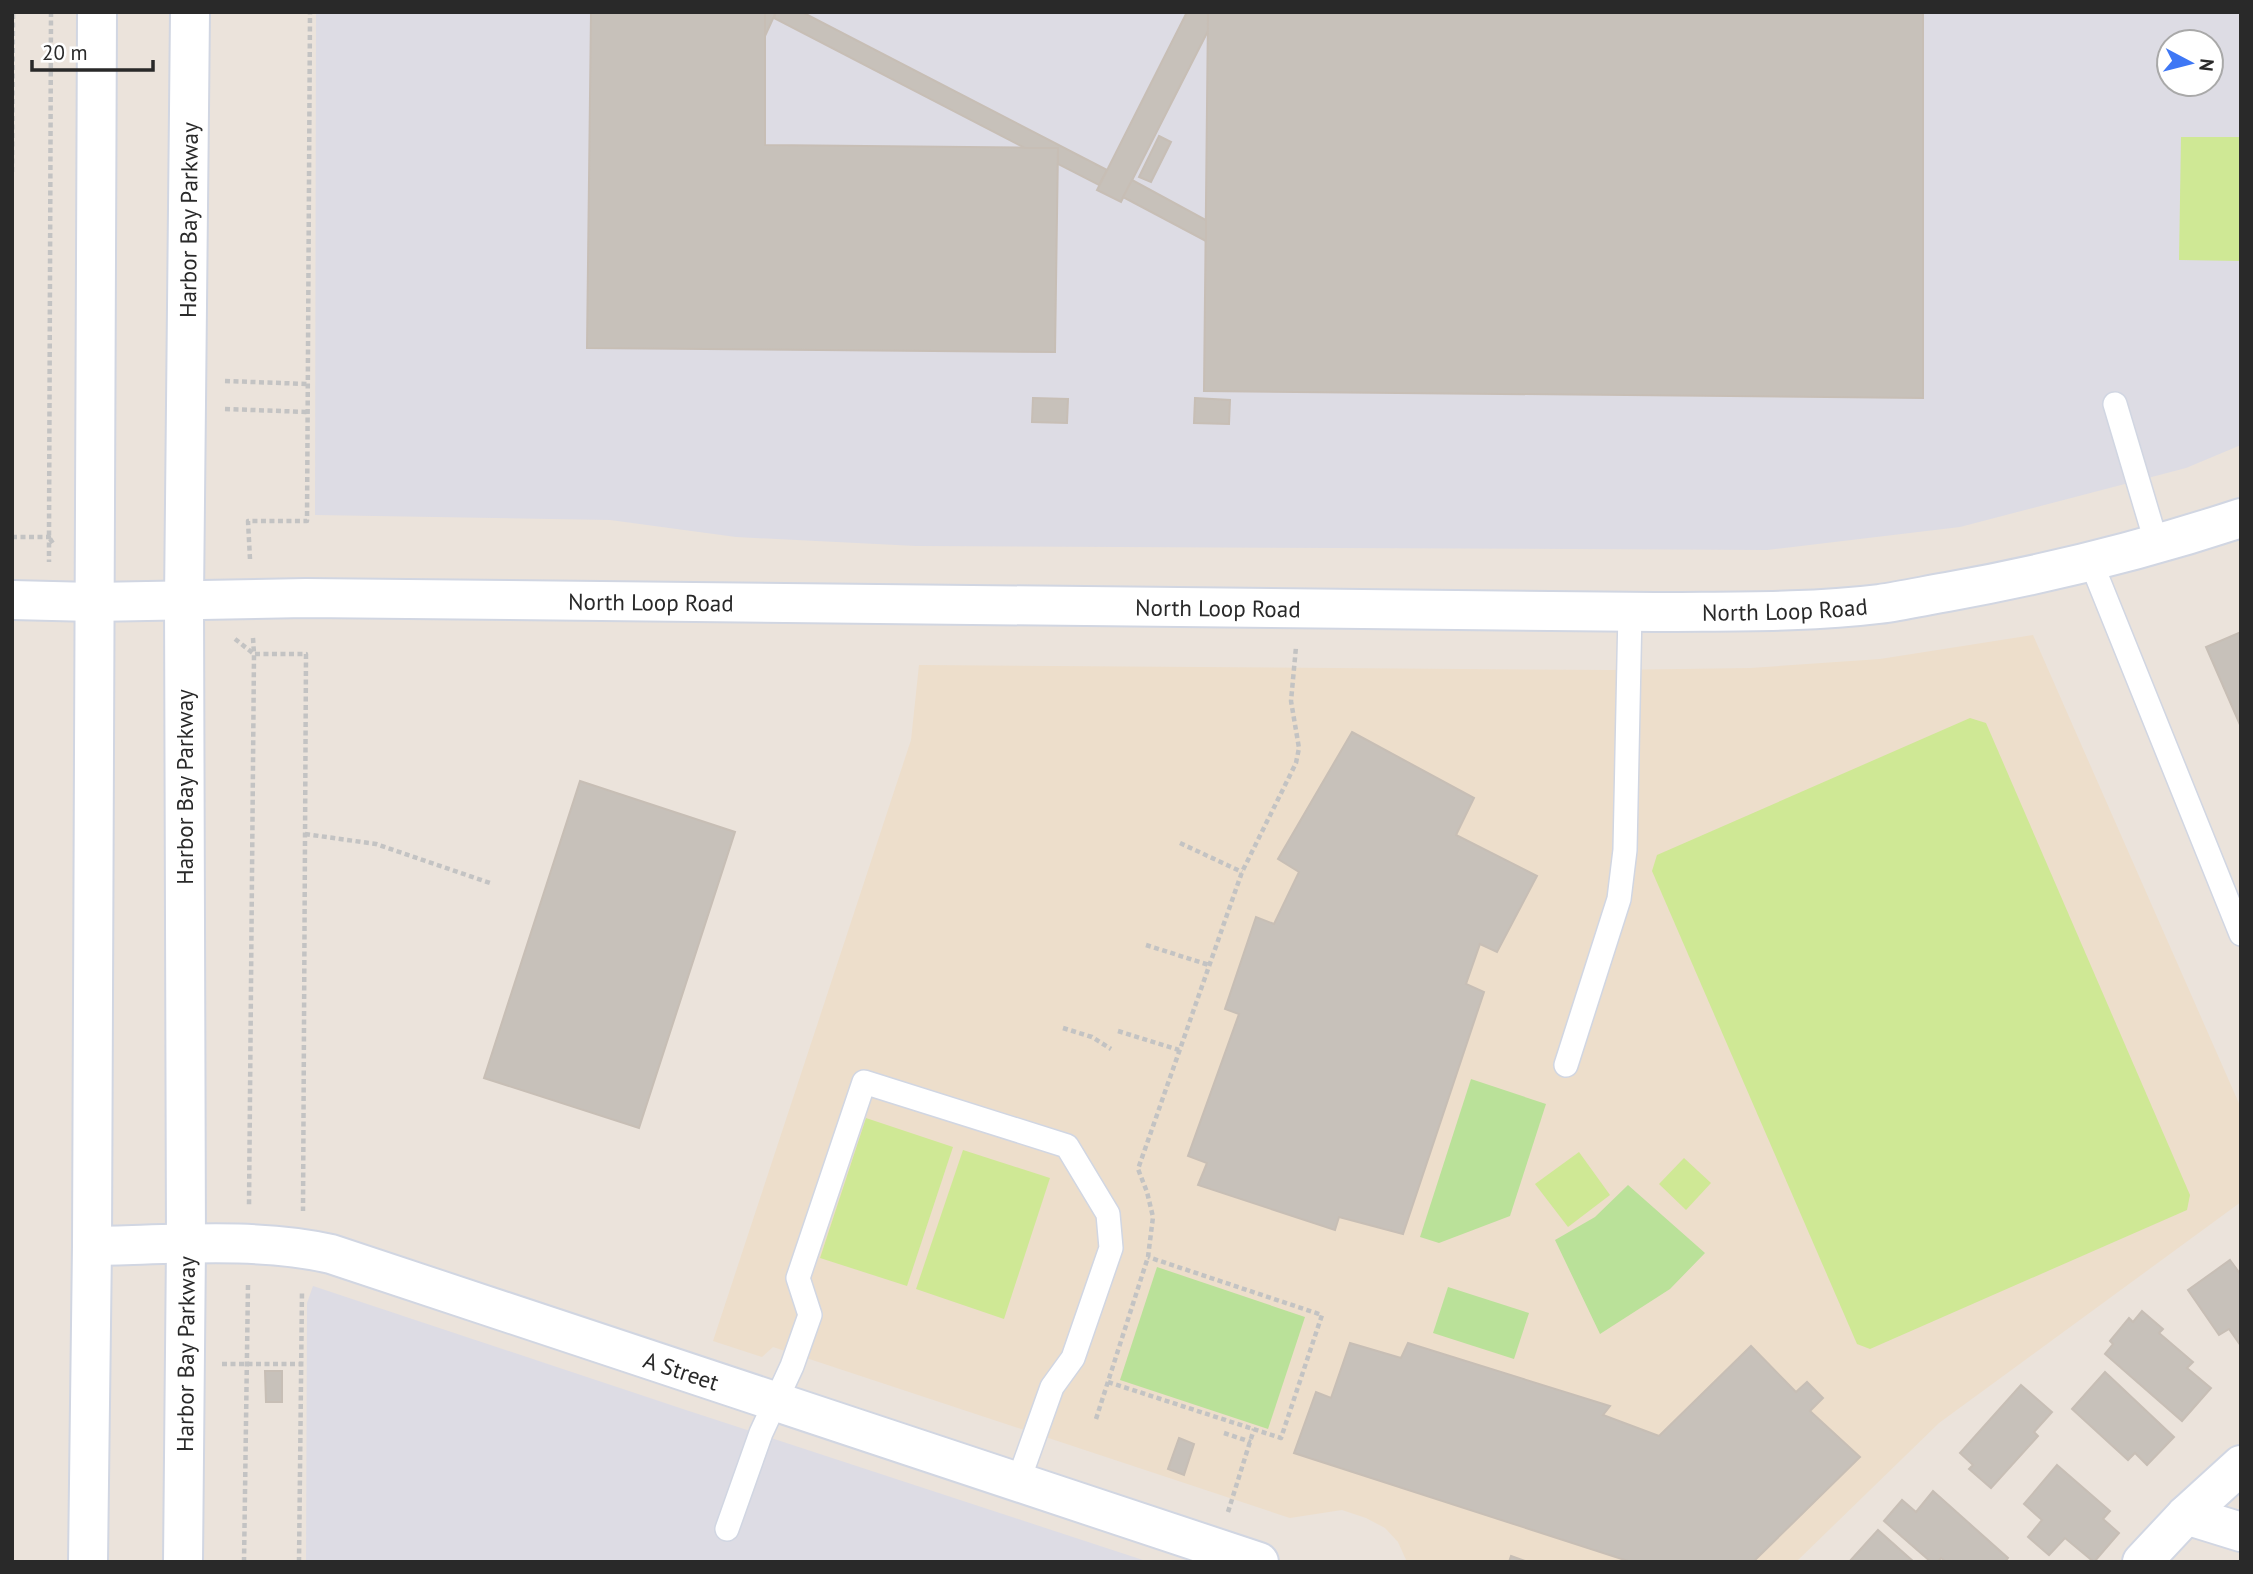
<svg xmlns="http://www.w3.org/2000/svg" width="2253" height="1574" font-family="'PT Sans',sans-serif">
<rect width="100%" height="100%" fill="#ebe3db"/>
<g fill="#dddce4" fill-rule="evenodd">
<path d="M316,12H2241V445L2186,468L1960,527L1767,550L916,546L736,537L610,520L315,515ZM2169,42H2211V84H2169Z"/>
<polygon points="313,1286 689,1411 1149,1562 306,1562 307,1303"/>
</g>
<polygon fill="#eddecb" points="2033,635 2241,1108 2241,1202 1939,1423 1796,1562 1407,1562 1398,1542 1385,1528 1366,1518 1342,1510 1290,1518 773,1347 762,1357 713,1341 911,740 919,665 1610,670 1751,668 1880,659"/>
<g fill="#bae199">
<polygon points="1471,1079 1546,1104 1510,1216 1439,1243 1420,1237"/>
<polygon points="1628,1185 1705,1253 1670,1289 1600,1334 1555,1240 1595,1217"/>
<polygon points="1157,1267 1305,1317 1268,1429 1120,1380"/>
<polygon points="1448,1287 1529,1313 1514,1359 1433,1333"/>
</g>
<g fill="#cfe895">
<polygon points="2181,137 2241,137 2241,261 2179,260"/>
<polygon points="1970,718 1986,723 2190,1195 2187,1210 1870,1349 1857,1344 1652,871 1657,855"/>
<polygon points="866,1118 953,1147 907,1286 820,1258"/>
<polygon points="963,1150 1050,1178 1004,1319 916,1289"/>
<polygon points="1579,1152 1610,1195 1568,1227 1535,1184"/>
<polygon points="1684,1158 1711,1183 1686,1210 1659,1184"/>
</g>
<g fill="#c7c1ba" stroke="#c7beb5" stroke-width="2">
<polygon points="591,12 765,12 765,145 1058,148 1055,352 587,348"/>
<polygon points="765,12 776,12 765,36"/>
<polygon points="776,12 802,12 1107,170 1099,185 1058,164 1058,148 1025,148 774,18"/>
<polygon points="1187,12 1208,12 1208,31 1121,202 1097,190"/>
<polygon points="1208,12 1923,12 1923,398 1204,391"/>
<polygon points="1159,136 1171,142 1151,182 1139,177"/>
<polygon points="1132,180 1206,220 1206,241 1123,197"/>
<polygon points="1033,398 1068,399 1067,423 1032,422"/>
<polygon points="1195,398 1230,400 1229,424 1194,423"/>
<polygon points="2241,632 2241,727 2206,647"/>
<polygon points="1352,732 1474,798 1456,835 1537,876 1497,952 1480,944 1466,984 1484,992 1403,1234 1339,1217 1335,1230 1198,1185 1207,1163 1188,1156 1239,1014 1225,1009 1256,917 1274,924 1299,872 1278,859"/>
<polygon points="580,781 735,832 639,1128 484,1078"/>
<polygon points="2230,1260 2241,1275 2241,1346 2229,1329 2219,1335 2188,1290"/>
<polygon points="2142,1311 2163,1329 2159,1333 2193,1362 2187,1368 2211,1388 2182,1421 2105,1354 2113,1344 2110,1341 2129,1318 2133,1322"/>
<polygon points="1350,1343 1401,1358 1408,1343 1610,1406 1603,1415 1659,1436 1751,1346 1796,1392 1807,1382 1823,1398 1810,1411 1860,1457 1753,1562 1631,1562 1294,1453 1316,1392 1331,1398"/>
<polygon points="265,1371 282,1371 282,1402 266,1402"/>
<polygon points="2105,1372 2174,1437 2147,1465 2135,1453 2128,1460 2072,1409"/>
<polygon points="2021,1385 2052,1412 2034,1432 2038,1436 1991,1488 1969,1469 1973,1465 1960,1453"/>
<polygon points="1179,1438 1194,1444 1184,1475 1168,1469"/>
<polygon points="2057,1465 2110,1511 2103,1519 2119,1533 2094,1562 2065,1538 2049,1555 2028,1537 2042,1520 2024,1504"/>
<polygon points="1933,1491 2008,1558 2005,1562 1946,1562 1941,1558 1938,1562 1931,1562 1884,1521 1902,1500 1916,1512"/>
<polygon points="1878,1530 1914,1562 1849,1562"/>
<polygon points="1511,1556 1528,1562 1509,1562"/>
</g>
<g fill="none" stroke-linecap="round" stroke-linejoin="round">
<defs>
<g id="service">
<polyline points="2115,404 2157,545"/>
<polyline points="2091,562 2241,934"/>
<polyline points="1566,1065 1619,899 1625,850 1630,611"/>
<polyline points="727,1529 761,1433 792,1366 810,1315 798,1278 864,1082 1067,1146 1108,1214 1111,1248 1073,1358 1052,1387 1018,1482"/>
</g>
<g id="minor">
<path id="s1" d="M12,600L93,602L306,598L1655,612C1729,611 1805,613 1879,604C1901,601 1924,596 1947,592C2047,574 2144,550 2241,518"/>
<path id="s2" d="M92,1246C167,1245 259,1237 331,1254L1259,1562"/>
<polyline points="2186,1515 2241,1532"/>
<polyline points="2142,1562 2186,1515 2241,1465"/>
</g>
<g id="secondary">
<polyline points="88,1562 92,1246 97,12"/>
<path id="s3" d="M183,1562L186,1245L184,600L190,12"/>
</g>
</defs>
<use href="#service" stroke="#d1d6e2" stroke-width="26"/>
<use href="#minor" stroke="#d1d6e2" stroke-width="42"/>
<use href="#secondary" stroke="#d1d6e2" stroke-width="42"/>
<g stroke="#c3c3c3" stroke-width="4.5" stroke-dasharray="5 3.5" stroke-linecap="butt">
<polyline points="51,12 49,537 54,545"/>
<polyline points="12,172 13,12"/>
<polyline points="225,381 308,384"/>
<polyline points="225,409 308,412"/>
<polyline points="12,537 49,537 49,562"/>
<polyline points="250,559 248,521 307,521 310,12"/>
<polyline points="253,638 254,654 306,654 303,1211"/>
<polyline points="235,639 254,654 249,1206"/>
<polyline points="305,834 376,844 490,883"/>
<polyline points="1180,843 1242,872"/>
<polyline points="1146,945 1209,965"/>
<polyline points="1063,1028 1092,1037 1111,1049"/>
<polyline points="1118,1031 1179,1050"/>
<polyline points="222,1364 302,1364"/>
<polyline points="1108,1382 1281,1438 1322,1315 1148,1257"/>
<polyline points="1096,1419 1148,1257 1153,1217 1147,1192 1138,1169 1242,872 1296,763 1299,748 1291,701 1296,647"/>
<polyline points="1224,1433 1251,1442"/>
<polyline points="1228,1512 1254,1429"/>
<polyline points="244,1562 248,1284"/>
<polyline points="299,1562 302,1290"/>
</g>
<use href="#service" stroke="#fff" stroke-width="23"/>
<use href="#minor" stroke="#fff" stroke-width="38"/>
<use href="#secondary" stroke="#fff" stroke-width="38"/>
</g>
<g text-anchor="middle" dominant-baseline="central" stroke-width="6" stroke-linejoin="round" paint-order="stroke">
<g font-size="23" fill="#292929" stroke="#fff">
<text stroke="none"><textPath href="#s3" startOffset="1342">Harbor Bay Parkway</textPath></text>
<text stroke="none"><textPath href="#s1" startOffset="639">North Loop Road</textPath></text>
<text stroke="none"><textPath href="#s1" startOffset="1206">North Loop Road</textPath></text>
<text stroke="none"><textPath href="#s1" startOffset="1773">North Loop Road</textPath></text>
<text transform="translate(184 787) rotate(-90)">Harbor Bay Parkway</text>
<text stroke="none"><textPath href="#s3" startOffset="208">Harbor Bay Parkway</textPath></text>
<text stroke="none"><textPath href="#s2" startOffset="609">A Street</textPath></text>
</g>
</g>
<rect width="2253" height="1574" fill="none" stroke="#292929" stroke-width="28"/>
<g transform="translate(2190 63) rotate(97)"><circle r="33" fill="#ffffff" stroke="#a9a9a9" stroke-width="2"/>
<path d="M0-5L12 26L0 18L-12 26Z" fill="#3e77f5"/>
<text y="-10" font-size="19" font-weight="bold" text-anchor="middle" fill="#292929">N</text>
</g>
<path d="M32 60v10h121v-10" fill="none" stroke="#292929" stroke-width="3.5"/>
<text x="42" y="60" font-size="21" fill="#292929" stroke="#ffffff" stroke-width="5" paint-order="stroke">20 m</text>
</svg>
